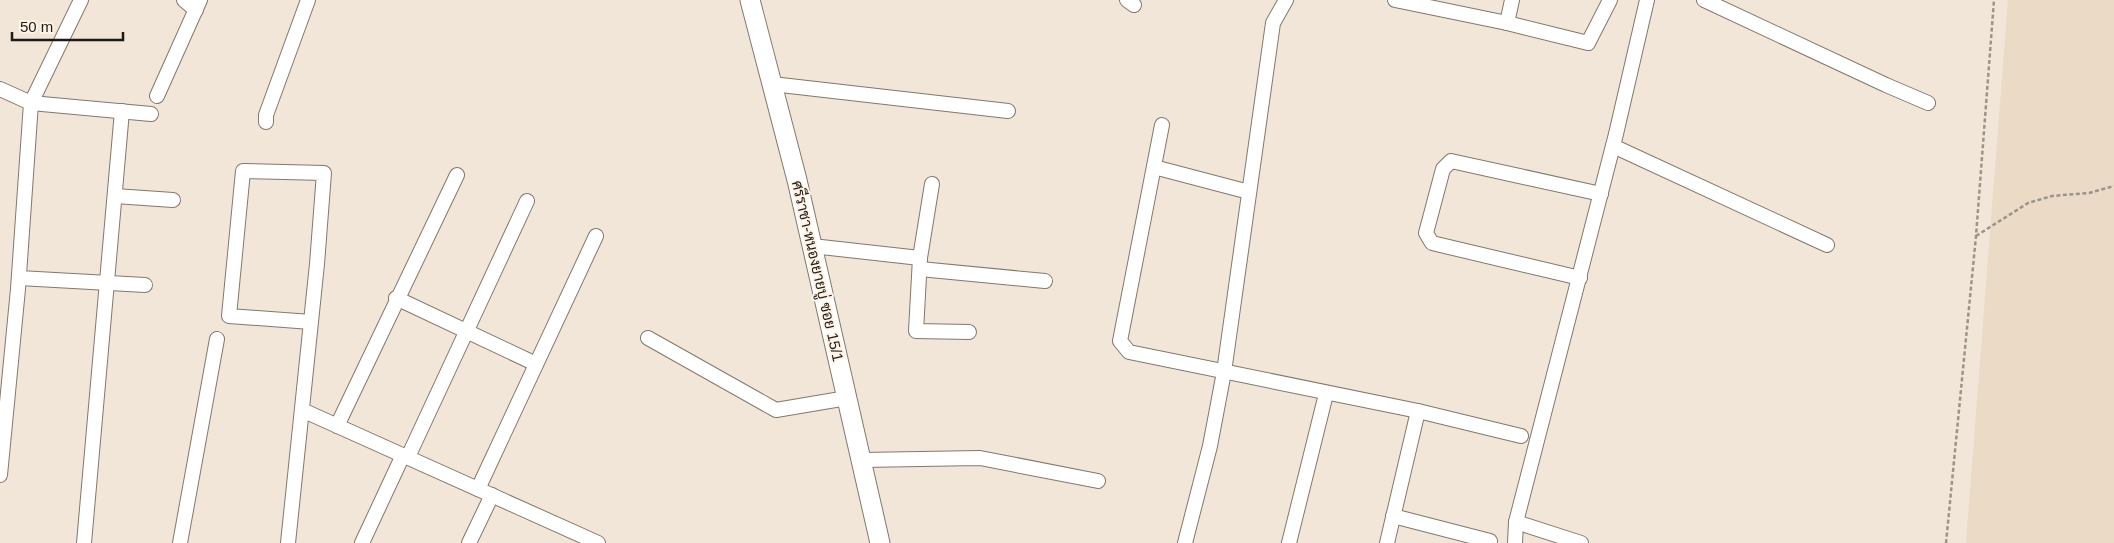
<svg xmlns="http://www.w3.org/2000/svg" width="2114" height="543" font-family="Arial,Sarabun,sans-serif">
<rect width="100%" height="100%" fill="#f1e6d8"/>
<polygon fill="#eadac6" points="2008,0 2114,0 2114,543 1966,543"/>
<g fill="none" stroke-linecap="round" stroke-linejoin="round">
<defs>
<g id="street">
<polyline points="184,0 196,10"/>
<polyline points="1127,0 1134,5"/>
<polyline points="1395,0 1507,23 1588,43 1610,0"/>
<polyline points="1704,0 1886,85 1928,103"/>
<polyline points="1507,23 1512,0"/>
<polyline points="772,84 1008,111"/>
<polyline points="0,89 31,103 151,114"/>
<polyline points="157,96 200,0"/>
<polyline points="266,122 266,115 308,0"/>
<polyline points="1162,125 1120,341 1129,352 1418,411 1521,436"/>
<polyline points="1613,146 1827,245"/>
<polyline points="1154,167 1249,192"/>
<polyline points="932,184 920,258 916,331 969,332"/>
<polyline points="115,196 173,200"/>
<polyline points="812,246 920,258"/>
<polyline points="920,269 1045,281"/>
<polyline points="19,278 145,285"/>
<polyline points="1580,278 1432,243 1426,233 1443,169 1451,161 1601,194"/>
<polyline points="396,298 536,364"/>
<polyline points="648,338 776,410 847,398"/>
<polyline points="302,410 598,543"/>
<polyline points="337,426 457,175"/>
<polyline points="408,457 527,201"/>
<polyline points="861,460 980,458 1098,481"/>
<polyline points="0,475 18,289 31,103 81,0"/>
<polyline points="478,489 596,236"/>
<polyline points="1393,516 1490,541"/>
<polyline points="1516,522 1581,543"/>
<polyline points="84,543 122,111"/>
<polyline points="180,543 217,339"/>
<polyline points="288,543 317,264 324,173 243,171 229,316 311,322"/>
<polyline points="362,543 403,455"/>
<polyline points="469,543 492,495"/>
<polyline points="1185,543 1210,446 1224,372 1273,23 1286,0"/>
<polyline points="1289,543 1326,394"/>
<polyline points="1387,543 1418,411"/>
<polyline points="1515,543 1516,522 1616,134 1647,0"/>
</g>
<polyline id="secondary" points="750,0 797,180 880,543"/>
</defs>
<use href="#street" stroke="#82786c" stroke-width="16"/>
<use href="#secondary" stroke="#82786c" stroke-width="21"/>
<g stroke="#9c948a" stroke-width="2.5" stroke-dasharray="4 2.5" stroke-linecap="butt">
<polyline points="1976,236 2028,203 2052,196 2089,193 2114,186"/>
<polyline points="1946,543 1976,236 1994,0"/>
</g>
<use href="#street" stroke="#fff" stroke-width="14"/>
<use href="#secondary" stroke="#fff" stroke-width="19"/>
</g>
<g text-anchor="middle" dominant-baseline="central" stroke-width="4" stroke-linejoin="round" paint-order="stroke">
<g font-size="15" fill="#1e1a16" stroke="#fef3e5">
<text transform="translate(818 271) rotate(77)">ศรีราชา-หนองยายบู่ ซอย 15/1</text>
</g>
</g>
<path d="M12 32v8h111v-8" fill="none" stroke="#1e1a16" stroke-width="2.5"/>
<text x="20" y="32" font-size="15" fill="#1e1a16" stroke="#fef3e5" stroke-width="4" paint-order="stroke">50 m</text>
</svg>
